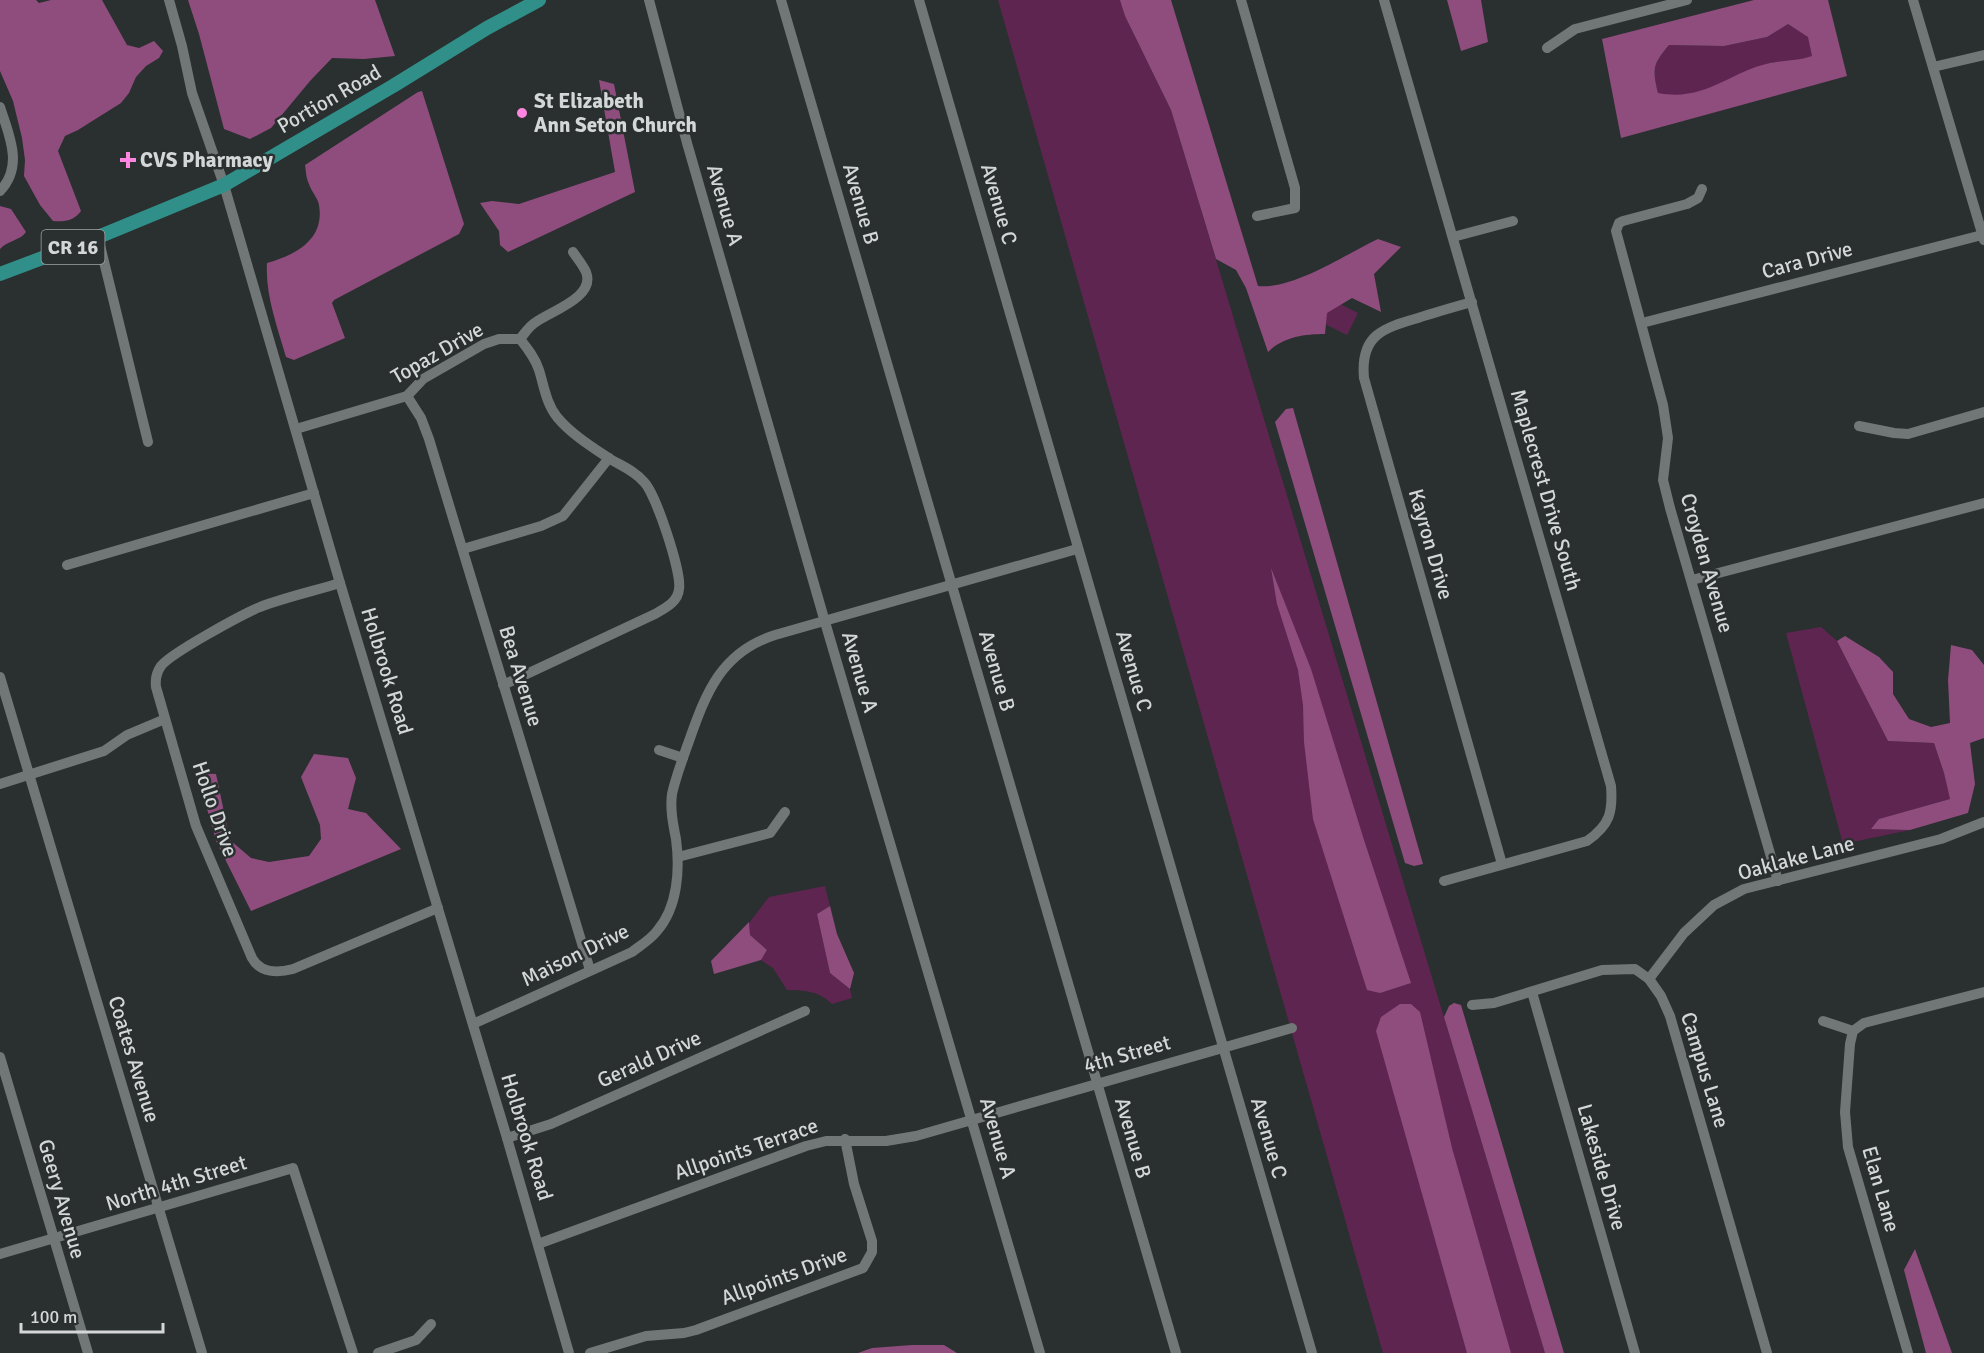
<svg xmlns="http://www.w3.org/2000/svg" width="1984" height="1353" font-family="Signika,sans-serif">
<rect width="100%" height="100%" fill="#2a2f2f"/>
<g fill="#5f2551">
<polygon points="998,0 1121,0 1125,16 1171,110 1545,1353 1383,1353"/>
<path d="M1788,24L1808,36L1813,56L1799,60L1770,63L1706,91L1675,96L1658,94C1652,68 1653,64 1669,45L1724,46L1767,37Z"/>
<polygon points="1328,298 1358,313 1347,335 1315,319"/>
<polygon points="1821,627 1837,641 1888,741 1934,743 1944,773 1950,799 1880,819 1872,829 1910,830 1843,844 1786,633"/>
<path d="M825,886L830,906L817,914L830,973L850,989L852,998L832,1004C819,991 804,990 787,990L773,968L761,960L767,950L750,935L749,923L769,897Z"/>
</g>
<g fill="#8f4d7e" fill-rule="evenodd">
<path d="M0,0H36L39,3L51,0H102L127,45L139,48L154,41L163,51L159,58L146,66L136,77L129,93L121,103L78,130L65,136L58,151L81,211C74,221 64,222 53,221L40,205L24,176L25,160L22,138L13,101L0,71Z"/>
<polygon points="188,0 375,0 395,56 364,59 332,58 310,81 271,128 250,139 224,129 199,34"/>
<path d="M1120,0H1171L1258,286C1293,290 1346,254 1378,239L1401,247L1374,274L1381,312L1352,298L1327,313L1325,334C1304,334 1283,337 1268,352L1246,288L1236,270L1216,259L1171,110L1125,16Z"/>
<polygon points="1447,0 1481,0 1488,42 1461,51"/>
<path d="M1754,0H1828L1847,76L1621,138L1602,39ZM1788,24L1808,37L1812,56C1798,61 1785,60 1770,63C1729,72 1705,102 1658,93C1652,68 1653,64 1669,45L1724,46L1767,37Z"/>
<polygon points="599,80 614,84 635,192 508,252 500,245 499,231 480,203 492,201 519,204 615,172"/>
<path d="M422,91L464,224L459,234L334,300L332,303L345,338L294,360L286,357C277,326 265,294 267,263C295,255 325,240 319,205C318,198 311,191 309,184C306,178 306,171 305,165L418,92Z"/>
<path d="M0,206L11,209L26,232C21,240 7,241 0,249Z"/>
<polygon points="1293,408 1423,864 1414,866 1405,863 1275,422 1286,409"/>
<polygon points="1271,568 1311,669 1364,840 1411,983 1380,993 1367,990 1313,819 1304,742 1303,705 1298,670 1277,604"/>
<polygon points="1845,636 1879,657 1893,672 1893,694 1909,719 1931,727 1950,723 1948,680 1951,645 1972,650 1984,665 1984,738 1970,743 1975,784 1968,813 1910,830 1871,829 1879,819 1950,799 1944,773 1934,743 1888,741 1837,641"/>
<polygon points="314,754 348,758 356,778 348,809 366,813 401,849 251,911 216,841 197,773 216,774 230,840 251,858 269,862 309,856 321,839 320,825 301,777"/>
<polygon points="830,906 837,934 854,973 850,989 830,973 817,914"/>
<polygon points="749,922 750,935 767,950 761,960 714,974 711,961"/>
<polygon points="1454,1003 1461,1005 1564,1353 1545,1353 1444,1017 1449,1006"/>
<polygon points="1400,1004 1411,1004 1420,1012 1452,1148 1511,1353 1467,1353 1376,1031 1381,1017"/>
<polygon points="1915,1249 1952,1353 1926,1353 1904,1270"/>
<polygon points="912,1345 944,1345 957,1353 858,1353 872,1348"/>
</g>
<g fill="none" stroke-linecap="round" stroke-linejoin="round">
<g stroke="#707776" stroke-width="10">
<polyline points="169,0 182,46 192,93 224,185 340,583 507,1138 569,1353"/>
<polyline points="649,0 687,143 825,622 1040,1353"/>
<polyline points="781,0 1176,1353"/>
<polyline points="919,0 1312,1353"/>
<polyline points="1241,0 1295,188 1295,208 1257,216"/>
<path d="M1384,0L1611,786C1613,812 1610,825 1587,841L1444,881"/>
<polyline points="1913,0 1984,240"/>
<polyline points="1547,48 1575,29 1687,0"/>
<polyline points="1933,67 1984,55"/>
<path d="M0,107C9,135 24,166 0,191"/>
<polyline points="1702,189 1698,198 1687,204 1623,221 1619,223 1616,231 1663,405 1668,438 1663,480 1670,508 1778,881"/>
<polyline points="98,237 148,442"/>
<polyline points="1453,237 1513,221"/>
<path d="M1472,302C1454,307 1436,312 1418,318C1383,328 1360,335 1364,378L1502,864"/>
<polyline points="1642,323 1982,235"/>
<path d="M520,339C525,333 529,326 536,322C551,311 596,297 586,272C583,265 577,258 573,252"/>
<polyline points="407,396 421,418 429,439 590,970"/>
<polyline points="1859,426 1894,433 1908,434 1984,412"/>
<path d="M296,429L407,396L423,379L484,344L499,339H520C528,349 535,358 539,370C544,386 546,403 557,417C571,434 592,447 610,459C622,466 635,471 644,482C656,494 682,573 679,589C678,602 665,608 655,614L503,685"/>
<polyline points="463,549 541,526 563,516 609,458"/>
<polyline points="67,565 314,493"/>
<polyline points="1692,580 1984,503"/>
<path d="M340,583C314,591 286,597 260,607C243,614 171,653 161,666C156,673 155,679 156,687L196,826L252,958C260,973 278,973 293,969L438,908"/>
<polyline points="0,677 202,1353"/>
<polyline points="659,750 683,758"/>
<polyline points="0,784 104,751 127,735 165,719"/>
<polyline points="678,857 770,833 785,812"/>
<polyline points="1649,979 1684,933 1714,905 1744,889 1941,839 1984,822"/>
<polyline points="1532,992 1635,1353"/>
<polyline points="1472,1005 1494,1003 1602,970 1635,969 1649,979 1661,996 1670,1016 1767,1353"/>
<polyline points="1823,1021 1853,1031 1864,1023 1984,992"/>
<path d="M473,1024L632,952C641,945 650,940 657,931C678,907 680,869 676,839C673,824 670,809 672,794C676,776 683,758 689,741C706,693 721,652 775,635L1077,549"/>
<polyline points="1853,1031 1850,1044 1845,1112 1848,1147 1908,1353"/>
<polyline points="0,1057 88,1353"/>
<polyline points="507,1138 551,1124 805,1011"/>
<polyline points="538,1244 806,1146 826,1141 886,1141 916,1136 1292,1028"/>
<polyline points="0,1254 293,1168 353,1353"/>
<polyline points="378,1353 416,1340 431,1324"/>
<polyline points="590,1353 646,1336 684,1333 696,1330 863,1268 872,1252 872,1241 854,1184 845,1139"/>
</g>
<polyline stroke="#309089" stroke-width="14" points="0,274 98,237 224,185 393,86 487,28 539,0"/>
</g>
<g fill="#fe85e0" stroke="#2a2f2f" stroke-width="2">
<circle cx="522" cy="113" r="6"/>
<path d="M125 151h6v6h6v6h-6v6h-6v-6h-6v-6h6z"/>
</g>
<g text-anchor="middle" dominant-baseline="central" stroke-width="5" stroke-linejoin="round" paint-order="stroke">
<rect fill="#2a2f2f" stroke="#a1a5a5" stroke-width="1.5" x="41.5" y="230" width="63" height="34" rx="4.5"/>
<g font-size="20" font-weight="bold" fill="#d4d7d7">
<text x="73" y="247">CR 16</text>
</g>
<g font-size="21" fill="#d4d7d7" stroke="#2a2f2f">
<text transform="translate(329 99) rotate(-30)">Portion Road</text>
<text transform="translate(861 204) rotate(74)">Avenue B</text>
<text transform="translate(999 204) rotate(74)">Avenue C</text>
<text transform="translate(725 205) rotate(74)">Avenue A</text>
<text transform="translate(1807 260) rotate(-15)">Cara Drive</text>
<text transform="translate(437 353) rotate(-30)">Topaz Drive</text>
<text transform="translate(1546 490) rotate(74)">Maplecrest Drive South</text>
<text transform="translate(1431 544) rotate(74)">Kayron Drive</text>
<text transform="translate(1707 563) rotate(74)">Croyden Avenue</text>
<text transform="translate(387 671) rotate(73)">Holbrook Road</text>
<text transform="translate(997 671) rotate(74)">Avenue B</text>
<text transform="translate(1134 671) rotate(74)">Avenue C</text>
<text transform="translate(860 672) rotate(74)">Avenue A</text>
<text transform="translate(521 676) rotate(73)">Bea Avenue</text>
<text transform="translate(215 809) rotate(71)">Hollo Drive</text>
<text transform="translate(1796 858) rotate(-15)">Oaklake Lane</text>
<text transform="translate(575 955) rotate(-26)">Maison Drive</text>
<text transform="translate(1127 1054) rotate(-16)">4th Street</text>
<text transform="translate(134 1059) rotate(73)">Coates Avenue</text>
<text transform="translate(649 1059) rotate(-24)">Gerald Drive</text>
<text transform="translate(1705 1070) rotate(73)">Campus Lane</text>
<text transform="translate(527 1137) rotate(73)">Holbrook Road</text>
<text transform="translate(998 1138) rotate(74)">Avenue A</text>
<text transform="translate(1133 1138) rotate(74)">Avenue B</text>
<text transform="translate(1269 1138) rotate(74)">Avenue C</text>
<text transform="translate(746 1149) rotate(-19)">Allpoints Terrace</text>
<text transform="translate(1602 1167) rotate(74)">Lakeside Drive</text>
<text transform="translate(176 1183) rotate(-17)">North 4th Street</text>
<text transform="translate(1881 1189) rotate(74)">Elan Lane</text>
<text transform="translate(62 1199) rotate(74)">Geery Avenue</text>
<text transform="translate(784 1276) rotate(-20)">Allpoints Drive</text>
</g>
<g font-size="21" font-weight="bold" fill="#d4d7d7" stroke="#2a2f2f" text-anchor="start">
<text x="534" y="101">St Elizabeth<tspan x="534" dy="24">Ann Seton Church</tspan></text>
<text x="140" y="160">CVS Pharmacy</text>
</g>
</g>
<path d="M21 1323v9h142v-9" fill="none" stroke="#d4d7d7" stroke-width="3"/>
<text x="30" y="1323" font-size="18" fill="#d4d7d7" stroke="#2a2f2f" stroke-width="4.5" paint-order="stroke">100 m</text>
</svg>
